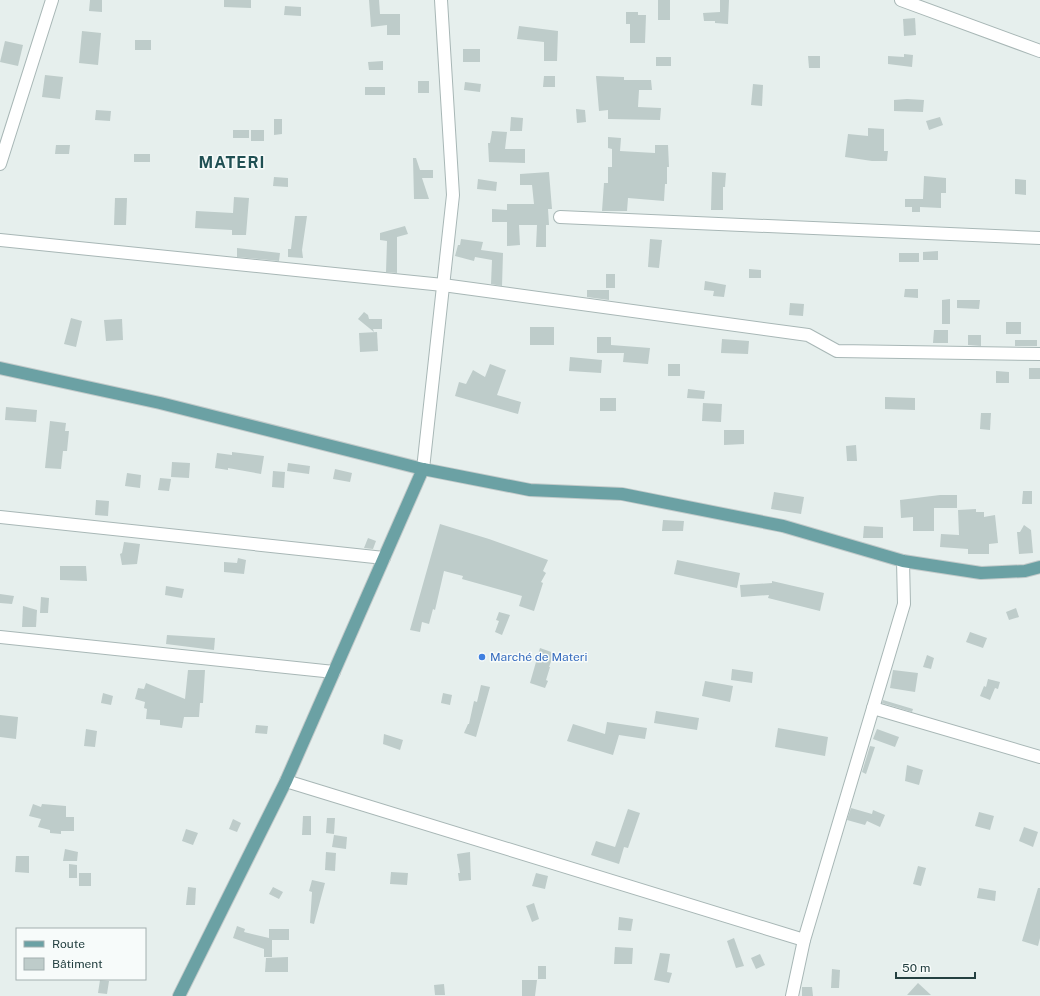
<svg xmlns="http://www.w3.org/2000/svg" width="1040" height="996" font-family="'Public Sans',sans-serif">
<rect width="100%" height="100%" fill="#e6efed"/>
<g fill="#beccca">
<polygon points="90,0 102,0 102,12 89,11"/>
<polygon points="224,0 251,0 251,8 224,7"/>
<polygon points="369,0 379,0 380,14 400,14 400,35 387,35 387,25 371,27"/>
<rect x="658" y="0" width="12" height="20"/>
<polygon points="720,0 729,0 728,24 715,23 715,21 704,21 703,13 720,12"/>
<polygon points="285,6 301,7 301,16 284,15"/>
<polygon points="626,12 638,12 638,15 646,15 645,43 630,43 630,24 626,24"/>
<polygon points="915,18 916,35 904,36 903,19"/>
<polygon points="519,26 558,31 557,61 544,61 544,42 517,39"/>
<polygon points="82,31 101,33 98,65 79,63"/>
<rect x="135" y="40" width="16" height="10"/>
<polygon points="5,41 23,45 18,66 0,62"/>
<rect x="463" y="49" width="17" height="13"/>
<polygon points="904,54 913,55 912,67 888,64 888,56 904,57"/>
<polygon points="808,56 820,56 820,68 809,68"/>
<rect x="656" y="57" width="15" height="9"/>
<polygon points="383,61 383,70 369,70 368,62"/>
<polygon points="45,75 63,77 60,99 42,97"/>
<polygon points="544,76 555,76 555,87 543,87"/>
<polygon points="596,76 624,77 624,80 651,80 652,90 639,90 638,107 661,108 660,120 608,119 608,110 599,111"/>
<rect x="418" y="81" width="11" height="12"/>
<polygon points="465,82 481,84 480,92 464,90"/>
<polygon points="753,84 763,85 762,106 751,105"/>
<rect x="365" y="87" width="20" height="8"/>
<polygon points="907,99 924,100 923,112 894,111 894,100"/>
<polygon points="576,109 585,110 586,122 577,123"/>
<polygon points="96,110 111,111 110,121 95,120"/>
<polygon points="511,117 523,118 522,131 510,131"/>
<polygon points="940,117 943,125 929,130 926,121"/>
<polygon points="274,119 282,119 282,134 274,135"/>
<polygon points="868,128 884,129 884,151 888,151 887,161 872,161 845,157 848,134 868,136"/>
<rect x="233" y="130" width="16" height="8"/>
<rect x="251" y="130" width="13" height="11"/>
<polygon points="492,131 507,132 505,149 525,149 525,163 489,162 488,143 490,143"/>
<polygon points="608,137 621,138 620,151 655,153 655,145 668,145 669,167 667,167 667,184 665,184 664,201 628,198 627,211 602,211 604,183 608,183 608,167 612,167 612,149 608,148"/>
<polygon points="56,145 70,145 69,154 55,154"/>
<rect x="134" y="154" width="16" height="8"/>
<polygon points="413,158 416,158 420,170 433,170 433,178 422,178 429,199 414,199"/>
<polygon points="549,172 552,209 548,209 549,225 546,225 546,247 536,247 537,225 519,225 520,245 507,246 507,222 492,222 492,209 507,210 507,204 534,204 532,185 520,185 520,174"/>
<polygon points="712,172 726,173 725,187 723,187 723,210 711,210"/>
<polygon points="924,176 946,178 946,193 941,193 941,208 920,207 920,212 912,212 912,207 905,207 905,199 923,199"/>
<polygon points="274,177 288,178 288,187 273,186"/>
<polygon points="478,179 497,182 496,191 477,189"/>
<polygon points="1015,179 1026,180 1026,195 1015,194"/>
<polygon points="234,197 249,198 246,235 232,235 232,230 195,228 196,211 233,213"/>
<polygon points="115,198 127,198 126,225 114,225"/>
<polygon points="295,216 307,216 302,250 303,258 288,257 288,249 291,249"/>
<polygon points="405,226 408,234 397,237 397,273 386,272 387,241 380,240 380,233"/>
<polygon points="461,239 483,242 481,250 503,253 502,286 491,284 492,260 475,257 474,261 455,256 458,245 460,245"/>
<polygon points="650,239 662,240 659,268 648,267"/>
<polygon points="237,248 280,253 279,261 237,257"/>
<polygon points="938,251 938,260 923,260 923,252"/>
<rect x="899" y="253" width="20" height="9"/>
<polygon points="749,269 761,270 761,278 749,278"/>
<rect x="606" y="274" width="9" height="14"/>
<polygon points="705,281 726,285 724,297 713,296 714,291 704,290"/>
<polygon points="905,289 918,289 918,298 904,297"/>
<polygon points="587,290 609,290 609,300 587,297"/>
<polygon points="950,299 950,324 942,324 942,300"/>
<polygon points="957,300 980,300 979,309 957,308"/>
<polygon points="790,303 804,304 803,316 789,315"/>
<polygon points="364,312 368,315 369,319 382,319 382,329 373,329 374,332 358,319"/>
<polygon points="71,318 82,321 76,347 64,344"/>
<polygon points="122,319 123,340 106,341 104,320"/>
<rect x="1006" y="322" width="15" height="12"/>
<rect x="530" y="327" width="24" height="18"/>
<polygon points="934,330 948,330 948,343 933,343"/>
<polygon points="377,332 378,351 360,352 359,333"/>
<polygon points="968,335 981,335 981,346 968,345"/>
<polygon points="597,337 611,337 611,345 650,348 648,364 623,362 624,353 597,353"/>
<polygon points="722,339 749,341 748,354 721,353"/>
<rect x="1015" y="340" width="22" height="6"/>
<polygon points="570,357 602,360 601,373 569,371"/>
<polygon points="490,364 506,370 497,395 521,402 518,414 455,396 459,382 466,384 473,370 485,377"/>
<rect x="668" y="364" width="12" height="12"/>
<rect x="1029" y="368" width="11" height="11"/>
<polygon points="996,371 1009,372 1009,383 996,383"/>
<polygon points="688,389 705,391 704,399 687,398"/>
<polygon points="885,397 915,398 915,410 885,409"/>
<rect x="600" y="398" width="16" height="13"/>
<polygon points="703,403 722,404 721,422 702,421"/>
<polygon points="6,407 37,410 36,422 5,420"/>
<polygon points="981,413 991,413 990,430 980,429"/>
<polygon points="50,421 66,423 65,431 69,431 67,451 63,451 61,469 45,468"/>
<polygon points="724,430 744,430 744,444 724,445"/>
<polygon points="856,445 857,461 847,461 846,446"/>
<polygon points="232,452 264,456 261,474 228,468 228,470 215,468 217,453 232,455"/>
<polygon points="172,462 190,463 189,478 171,477"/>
<polygon points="288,463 310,466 309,474 287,471"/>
<polygon points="335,469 352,473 350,482 333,479"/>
<polygon points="273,471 285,472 284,488 272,487"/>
<polygon points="127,473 141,475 140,488 125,486"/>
<polygon points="160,478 171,479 169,491 158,490"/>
<polygon points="1023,491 1032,491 1032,504 1022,504"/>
<polygon points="774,492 804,497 801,514 771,509"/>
<polygon points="940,495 957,495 957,508 934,508 934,531 913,531 913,517 901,518 900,500"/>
<polygon points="96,500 109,501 108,516 95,515"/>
<polygon points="976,509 976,512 984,512 984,517 995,515 998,543 989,544 989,554 968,554 968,549 940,547 941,534 959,535 958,510"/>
<polygon points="663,520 684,521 683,531 662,531"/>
<polygon points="440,524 489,539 548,560 543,571 546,573 541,582 543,583 534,611 519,606 522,596 462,579 463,576 444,571 435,610 433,609 429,624 422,622 420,632 410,630"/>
<polygon points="1024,525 1031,530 1033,553 1019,554 1017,532 1020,532"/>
<polygon points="864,526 883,527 883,538 863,538"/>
<polygon points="368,538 376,541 373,549 364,548"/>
<polygon points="124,542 140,544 137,564 122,565 120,554 122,553"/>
<polygon points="238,558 246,560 244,574 224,572 224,562 237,563"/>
<polygon points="677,560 740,573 737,588 674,574"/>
<polygon points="60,566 86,566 87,581 60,580"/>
<polygon points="772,581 824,593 820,611 768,598 769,595 741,597 740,585 772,583"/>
<polygon points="166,586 184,589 182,598 165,595"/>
<polygon points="0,594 14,596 12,604 0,603"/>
<polygon points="41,597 49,598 48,613 40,613"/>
<polygon points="23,606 37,610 36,627 22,627"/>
<polygon points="1016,608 1019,617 1009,620 1006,612"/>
<polygon points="499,612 510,615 502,635 495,632 499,621 496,620"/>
<polygon points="970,632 987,638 983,648 966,642"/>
<polygon points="167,635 215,638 214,650 166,644"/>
<polygon points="540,648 554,653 549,667 550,667 546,680 548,681 545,688 530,683"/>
<polygon points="927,655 934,658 931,669 923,667"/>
<polygon points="732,669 753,672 752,683 731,680"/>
<polygon points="188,670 205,670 203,703 200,703 199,717 184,717 182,728 160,725 160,720 146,719 147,709 144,708 145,702 135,699 138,688 144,689 146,683 185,699"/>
<polygon points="893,670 918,673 915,692 890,688"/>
<polygon points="988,679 1000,682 998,689 995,688 990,700 980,696 984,686 986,687"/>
<polygon points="705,681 733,686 730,702 702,696"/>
<polygon points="481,685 490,687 476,737 464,733 468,724 469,724 474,701 477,702"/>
<polygon points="103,693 113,696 111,705 101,703"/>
<polygon points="443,693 452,695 450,705 441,703"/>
<polygon points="883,700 913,709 912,712 882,703"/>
<polygon points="656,711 699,718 697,730 654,723"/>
<polygon points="0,715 18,717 16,739 0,737"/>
<polygon points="607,722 647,728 645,739 619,735 613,755 567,741 573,724 605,734"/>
<polygon points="256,725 268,726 267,734 255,733"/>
<polygon points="778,728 828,737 825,756 775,747"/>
<polygon points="86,729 97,731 95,747 84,746"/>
<polygon points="877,729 899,737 895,747 873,739"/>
<polygon points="384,734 403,740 400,750 383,744"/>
<polygon points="870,746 875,747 866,774 862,772"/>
<polygon points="907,765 923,770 919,785 905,781"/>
<polygon points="33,804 41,807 42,804 66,806 66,817 74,817 74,831 61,831 61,834 50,833 50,830 38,827 41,819 29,816"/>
<polygon points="851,808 872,814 873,810 885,815 880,827 867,821 865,825 847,820"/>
<polygon points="628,809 640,813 628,848 624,847 619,864 591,855 596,841 615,847"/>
<polygon points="979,812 994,816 990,830 975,826"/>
<polygon points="303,816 311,816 311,835 302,835"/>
<polygon points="327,818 335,818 334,834 326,833"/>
<polygon points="233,819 241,823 237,832 229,829"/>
<polygon points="1024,827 1038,832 1033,847 1019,841"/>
<polygon points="186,829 198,833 193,845 182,841"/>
<polygon points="334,835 347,837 346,849 332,847"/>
<polygon points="65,849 78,852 77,861 63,861"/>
<polygon points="326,852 336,853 335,871 325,870"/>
<polygon points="470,852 471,880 459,881 458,873 460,873 457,854"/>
<polygon points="16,856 29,856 29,873 15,872"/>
<polygon points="69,864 77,865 77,878 69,878"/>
<polygon points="918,866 926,868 921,886 913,884"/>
<polygon points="391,872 408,873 407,885 390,884"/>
<rect x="79" y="873" width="12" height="13"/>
<polygon points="536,873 548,876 545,889 532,886"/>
<polygon points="312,880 325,883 314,924 310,923 312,892 309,891"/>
<polygon points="188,887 196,888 195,905 186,905"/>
<polygon points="273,887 283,892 279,899 269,894"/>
<polygon points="979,888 996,891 995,901 977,898"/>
<polygon points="1038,888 1040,888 1040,938 1038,946 1022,941"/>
<polygon points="534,903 539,919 532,922 526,906"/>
<polygon points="619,917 633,919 631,931 618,930"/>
<polygon points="237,926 245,929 244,932 269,938 269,929 289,929 289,940 272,940 272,957 264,957 264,949 233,938"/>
<polygon points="734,938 744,966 736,968 727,941"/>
<polygon points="615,947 633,948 632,964 614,964"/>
<polygon points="660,953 670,954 667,972 672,973 669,983 654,980"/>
<polygon points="760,954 765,965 756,969 751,958"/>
<polygon points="288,957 288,972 265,972 266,958"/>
<rect x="538" y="966" width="8" height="13"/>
<polygon points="832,969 840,970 839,988 831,988"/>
<polygon points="100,980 109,981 107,994 98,993"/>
<polygon points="522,980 537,980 535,996 522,996"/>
<polygon points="918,983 931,995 907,995"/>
<polygon points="444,984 445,995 435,995 434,985"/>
<polygon points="802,987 812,987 813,996 802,996"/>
</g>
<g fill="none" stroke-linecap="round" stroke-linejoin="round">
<defs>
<g id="minor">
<polyline points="901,0 1040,51"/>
<polyline points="0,164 52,0"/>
<polyline points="560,217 1040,238"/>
<polyline points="0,240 443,285 808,335 837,351 1040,354"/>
<polyline points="423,469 453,195 441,0"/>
<polyline points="0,517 384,558"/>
<polyline points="0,637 334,672"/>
<polyline points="873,708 1040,757"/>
<polyline points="286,781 804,940"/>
<polyline points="792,996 804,940 904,604 903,561"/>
</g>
<g id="major">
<polyline points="0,368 160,403 423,469 530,490 622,494 783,526 903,561 981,573 1025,571 1040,567"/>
<polyline points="179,996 286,781 423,469"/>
</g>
</defs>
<use href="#minor" stroke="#a8b7b6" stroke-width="14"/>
<use href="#major" stroke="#c2caca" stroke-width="14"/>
<use href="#minor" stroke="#fff" stroke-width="12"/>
<use href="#major" stroke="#6ba1a4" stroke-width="12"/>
</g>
<circle fill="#3f7fe0" stroke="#f7fbfa" stroke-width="1.5" cx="482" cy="657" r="4"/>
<g text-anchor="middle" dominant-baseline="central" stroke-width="3" stroke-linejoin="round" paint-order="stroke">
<g font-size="12" fill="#366cbe" stroke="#f7fbfa" text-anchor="start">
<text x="490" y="657">Marché de Materi</text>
</g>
<g font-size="16" font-weight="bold" letter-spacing="1" fill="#205053" stroke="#f7fbfa">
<text x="232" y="162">MATERI</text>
</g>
</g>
<rect x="16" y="928" width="130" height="52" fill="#f7fbfa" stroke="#a3b0b0"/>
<rect x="24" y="941" width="20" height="6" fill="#6ba1a4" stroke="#a3b0b0"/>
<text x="52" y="948" font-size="12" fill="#244041">Route</text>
<rect x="24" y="958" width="20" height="12" fill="#beccca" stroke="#a3b0b0"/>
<text x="52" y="968" font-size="12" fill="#244041">Bâtiment</text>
<path d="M896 972v6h79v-6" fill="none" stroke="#244041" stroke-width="2"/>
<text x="902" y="972" font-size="12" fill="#244041" stroke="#f7fbfa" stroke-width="3" paint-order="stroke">50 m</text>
</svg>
